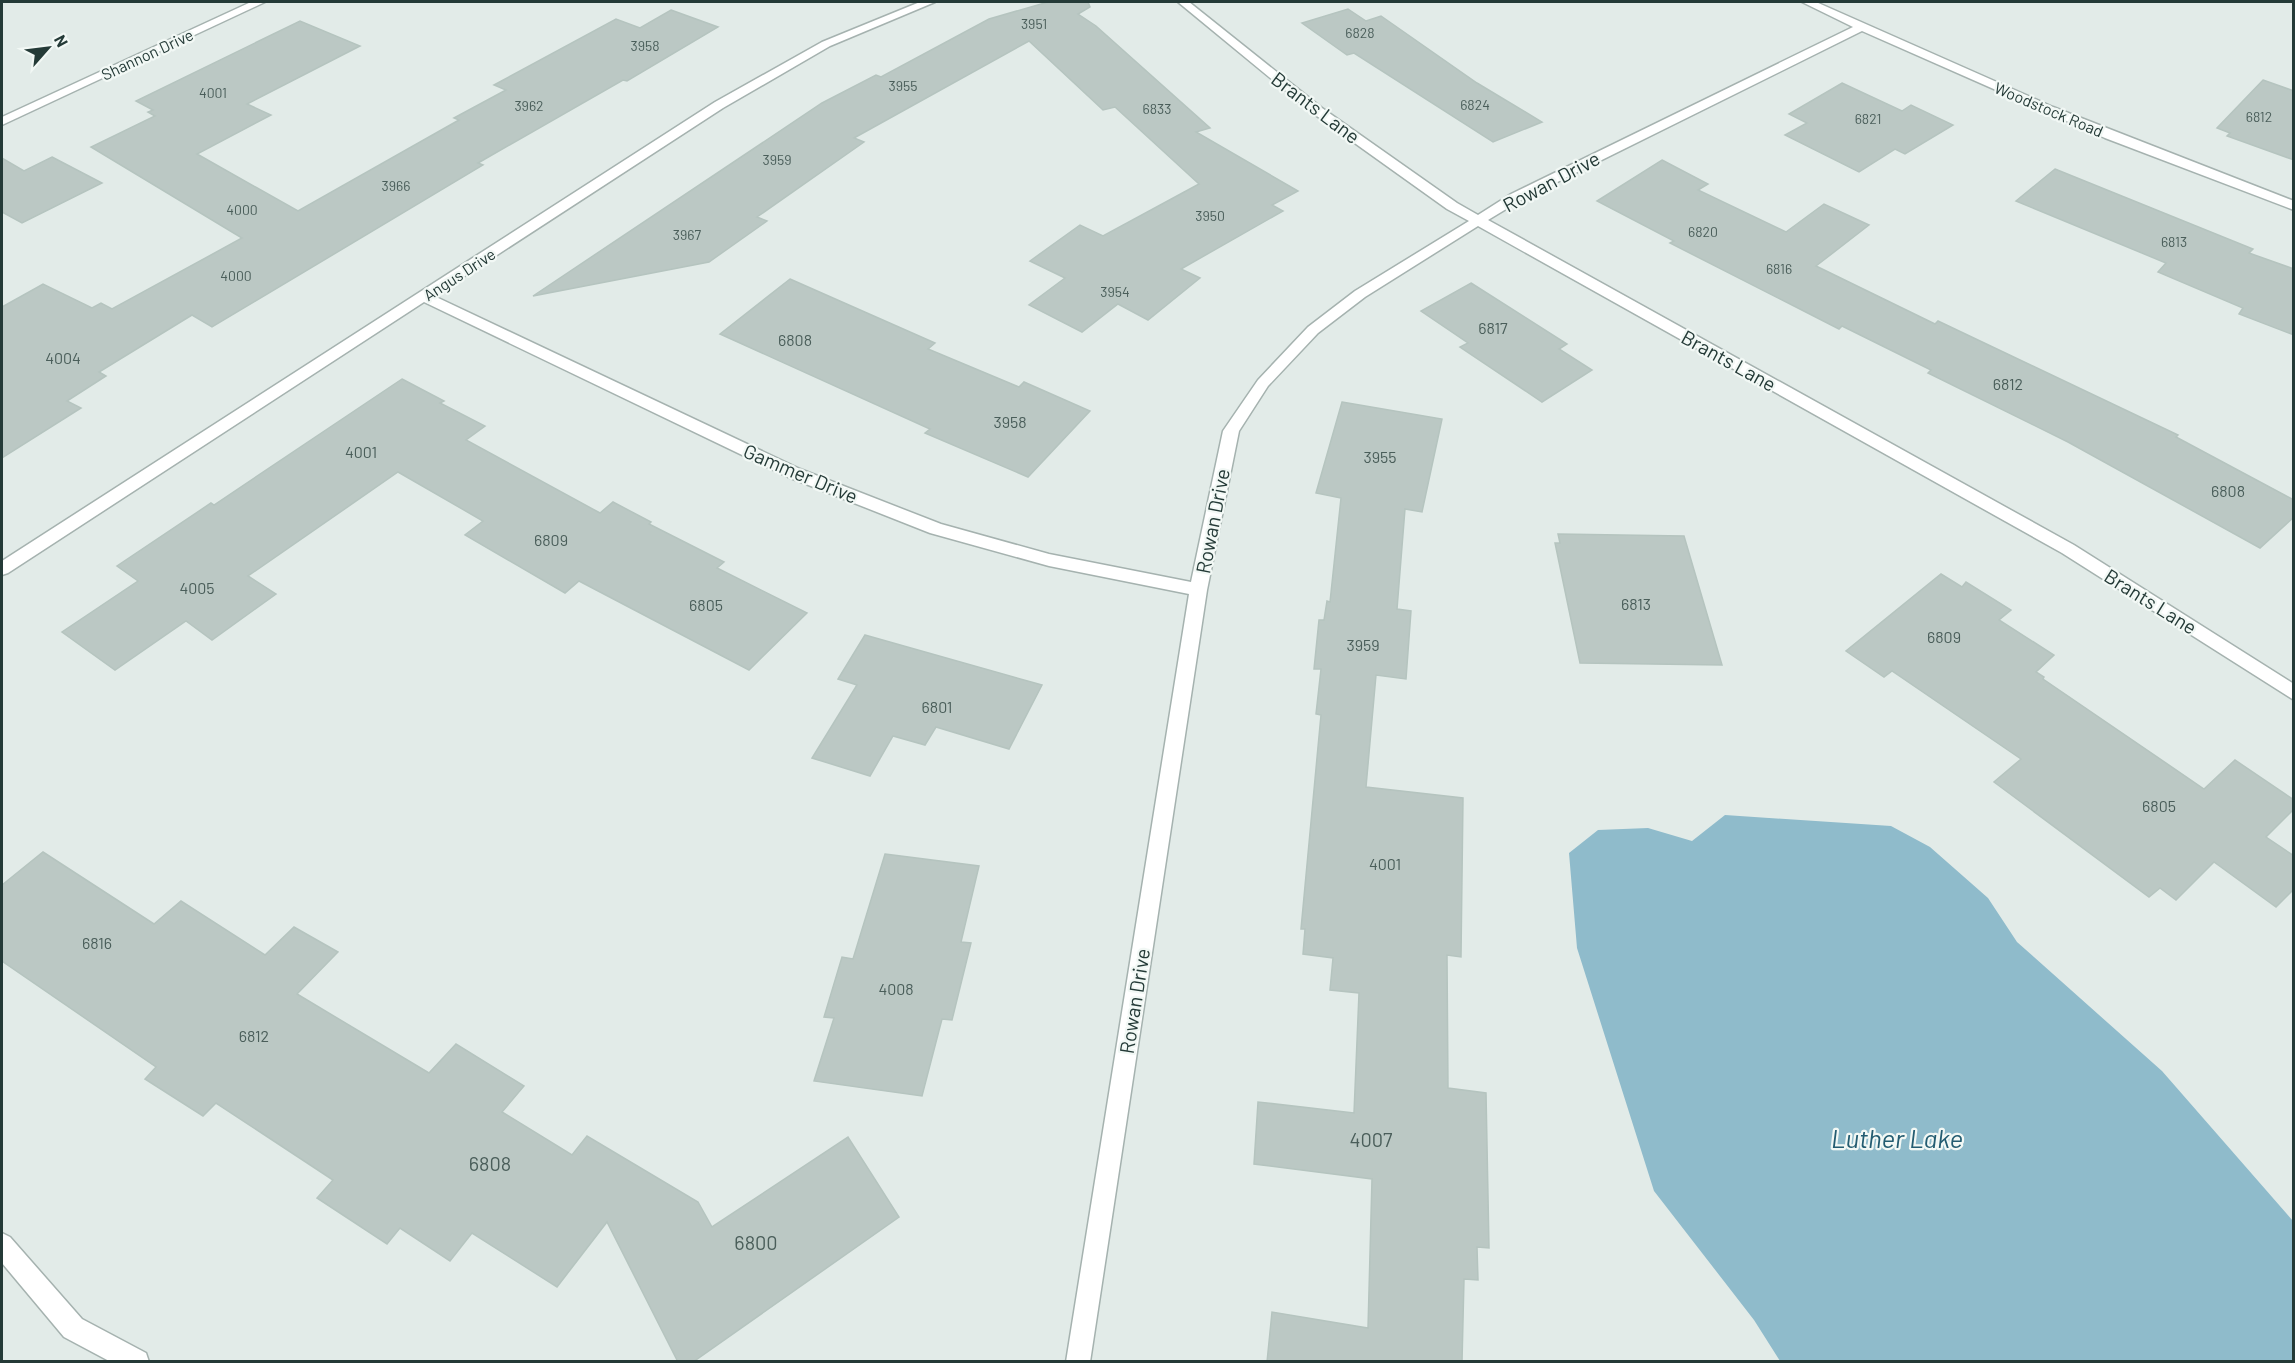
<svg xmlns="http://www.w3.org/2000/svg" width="2295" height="1363" font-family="Barlow,sans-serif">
<rect width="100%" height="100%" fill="#e2ebe8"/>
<polygon fill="#8fbbcb" points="1725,815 1891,826 1930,847 1988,898 2017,942 2162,1071 2293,1221 2293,1361 1780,1361 1754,1320 1654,1191 1577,948 1569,853 1598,830 1648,828 1692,841"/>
<g fill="#bbc8c4" stroke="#b5c4bf" stroke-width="1.5">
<polygon points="1048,2 1088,2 1090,7 1078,14 1096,26 1210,128 1196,132 1298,191 1272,205 1283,211 1181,269 1200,278 1148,320 1118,304 1082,332 1029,305 1065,278 1030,261 1080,225 1103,236 1199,184 1115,107 1103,110 1029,41 854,138 864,142 757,217 767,221 709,262 533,296 822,103 876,75 881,77 989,19"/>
<polygon points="1348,9 1366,21 1381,16 1477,83 1542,122 1493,142 1354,53 1347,55 1302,23"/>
<polygon points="671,10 718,27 627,81 623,80 478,163 483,165 212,327 192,315 99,372 106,376 67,401 81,408 2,458 2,307 43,284 92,308 101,303 112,309 242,238 91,147 155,116 148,112 153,110 136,101 300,21 360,46 247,104 271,115 197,154 298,211 459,120 454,118 506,90 494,85 616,19 640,28"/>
<polygon points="2263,80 2294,91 2294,160 2227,136 2230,133 2217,128"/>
<polygon points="1842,83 1902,111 1911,105 1953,125 1905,154 1895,149 1859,172 1785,135 1807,123 1789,114"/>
<polygon points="52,157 102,183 22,223 2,212 2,158 24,171"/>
<polygon points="1662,160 1708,184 1698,190 1786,232 1824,204 1869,225 1816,266 1935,324 1938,321 2178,435 2176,437 2294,500 2294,517 2260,548 2068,442 1928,373 1931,370 1842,326 1839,329 1670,243 1674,241 1597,201"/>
<polygon points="2055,169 2253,249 2249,253 2294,269 2294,335 2239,314 2243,308 2158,272 2166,263 2016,201"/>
<polygon points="790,279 935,343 928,349 1019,387 1024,382 1090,411 1028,477 925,433 930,429 720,334"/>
<polygon points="1471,283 1567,344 1559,349 1592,370 1542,402 1460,347 1468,343 1421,311"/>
<polygon points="402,379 444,401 440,403 485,426 466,440 600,513 613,502 651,522 649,524 724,562 717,568 807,613 749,670 579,581 565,593 465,535 483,521 398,472 248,576 276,594 212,640 186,621 115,670 62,632 138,581 117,566 211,503 214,505"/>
<polygon points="1342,402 1442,419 1422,512 1405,509 1397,609 1411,611 1406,679 1376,675 1366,787 1463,798 1461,957 1447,955 1448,1088 1486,1093 1489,1248 1477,1247 1478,1280 1464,1279 1462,1362 1267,1362 1272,1312 1368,1328 1372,1179 1254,1164 1258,1102 1354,1113 1359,993 1330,990 1333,958 1303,954 1305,929 1301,929 1321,715 1316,714 1321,669 1314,669 1319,620 1324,620 1327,601 1330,602 1341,498 1316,493"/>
<polygon points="1558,534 1684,536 1722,665 1580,663 1555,543 1560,543"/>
<polygon points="1941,574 1962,587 1966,582 2011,610 1999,620 2054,655 2036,672 2044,677 2043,679 2204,789 2235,760 2294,800 2294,809 2266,837 2294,856 2294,889 2276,907 2214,862 2176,900 2160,888 2149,897 1994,782 2021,759 1892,671 1884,677 1846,651"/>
<polygon points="865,635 1042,685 1009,749 936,727 925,745 893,736 870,776 812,758 857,685 838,679"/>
<polygon points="43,852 154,924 181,901 265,955 294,927 338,952 297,994 429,1073 456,1044 524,1086 502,1112 572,1155 587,1136 698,1202 712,1227 848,1137 899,1217 693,1362 678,1362 607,1222 557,1287 472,1233 450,1261 400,1228 387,1244 317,1198 333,1180 216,1103 203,1116 145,1079 156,1067 2,961 2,885"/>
<polygon points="885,854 979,866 961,942 971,943 952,1020 942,1019 922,1096 814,1081 834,1018 824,1017 842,957 853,959"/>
</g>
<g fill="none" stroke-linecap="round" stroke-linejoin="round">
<defs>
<g id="street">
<polygon points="251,2 265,2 2,125 2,117"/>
<polygon points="920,2 935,2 830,46 723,108 434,296 800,469 941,524 1049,554 1191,582 1223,431 1258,380 1308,327 1355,291 1469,221 1447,209 1314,114 1178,2 1189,2 1322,108 1457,203 1478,215 1511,194 1853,27 1802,2 1816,2 2053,107 2294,201 2294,210 2105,138 1862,31 1521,200 1488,220 2074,545 2294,684 2294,700 2062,553 1478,226 1365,297 1318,333 1268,386 1239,431 1207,590 1090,1362 1066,1362 1189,594 1049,566 930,533 788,477 424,302 8,573 2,575 2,561 715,102 822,42"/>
<polygon points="2,1233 10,1237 82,1319 146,1353 149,1362 111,1362 64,1337 2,1263"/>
</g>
</defs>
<use href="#street" stroke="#a5b2af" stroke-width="3"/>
<use href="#street" fill="#fff" fill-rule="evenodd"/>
</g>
<g text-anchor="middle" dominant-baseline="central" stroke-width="4.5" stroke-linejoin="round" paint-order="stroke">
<g font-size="14" fill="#4a5e5a">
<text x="1034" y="23">3951</text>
<text x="1360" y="32">6828</text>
<text x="645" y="45">3958</text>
<text x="903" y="85">3955</text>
<text x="213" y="92">4001</text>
<text x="1475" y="104">6824</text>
<text x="529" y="105">3962</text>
<text x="1157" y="108">6833</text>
<text x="2259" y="116">6812</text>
<text x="1868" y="118">6821</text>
<text x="777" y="159">3959</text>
<text x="396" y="185">3966</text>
<text x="242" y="209">4000</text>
<text x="1210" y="215">3950</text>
<text x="1703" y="231">6820</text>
<text x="687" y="234">3967</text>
<text x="2174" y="241">6813</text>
<text x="1779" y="268">6816</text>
<text x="236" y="275">4000</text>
<text x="1115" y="291">3954</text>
</g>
<g font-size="16" fill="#243a37" stroke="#f2f8f5">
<text transform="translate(147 54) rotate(-25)">Shannon Drive</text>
<text transform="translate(2049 109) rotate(23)">Woodstock Road</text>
<text transform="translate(459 274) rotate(-33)">Angus Drive</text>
</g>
<g font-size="16" fill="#4a5e5a">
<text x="1493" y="327">6817</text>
<text x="795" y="339">6808</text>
<text x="63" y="357">4004</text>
<text x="2008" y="383">6812</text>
<text x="1010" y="421">3958</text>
<text x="361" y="451">4001</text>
<text x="1380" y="456">3955</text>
<text x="2228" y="490">6808</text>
<text x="551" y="539">6809</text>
<text x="197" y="587">4005</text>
<text x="1636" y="603">6813</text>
<text x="706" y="604">6805</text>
<text x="1944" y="636">6809</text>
<text x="1363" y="644">3959</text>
<text x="937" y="706">6801</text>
<text x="2159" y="805">6805</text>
<text x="1385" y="863">4001</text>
<text x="97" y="942">6816</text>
<text x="896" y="988">4008</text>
<text x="254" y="1035">6812</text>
</g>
<g font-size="20" fill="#243a37" stroke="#f2f8f5">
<text transform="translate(1316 107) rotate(37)">Brants Lane</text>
<text transform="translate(1551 181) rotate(-28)">Rowan Drive</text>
<text transform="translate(1729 360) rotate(29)">Brants Lane</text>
<text transform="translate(801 473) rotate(23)">Gammer Drive</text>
<text transform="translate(1212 521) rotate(-79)">Rowan Drive</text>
<text transform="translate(2151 601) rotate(32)">Brants Lane</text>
<text transform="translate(1134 1001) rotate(-81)">Rowan Drive</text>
</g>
<g font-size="20" fill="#4a5e5a">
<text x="1371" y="1139">4007</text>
<text x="490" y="1163">6808</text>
<text x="756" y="1242">6800</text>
</g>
<g font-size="26" font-style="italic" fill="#235c71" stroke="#f2f8f5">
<text x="1897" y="1137">Luther Lake</text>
</g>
</g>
<rect width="2295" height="1363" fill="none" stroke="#243a37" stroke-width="6"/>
<g transform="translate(48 48) rotate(62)" stroke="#f2f8f5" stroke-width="4.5" paint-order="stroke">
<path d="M0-4.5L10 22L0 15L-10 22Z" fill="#243a37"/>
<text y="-9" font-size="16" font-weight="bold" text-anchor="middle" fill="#243a37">N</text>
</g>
</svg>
